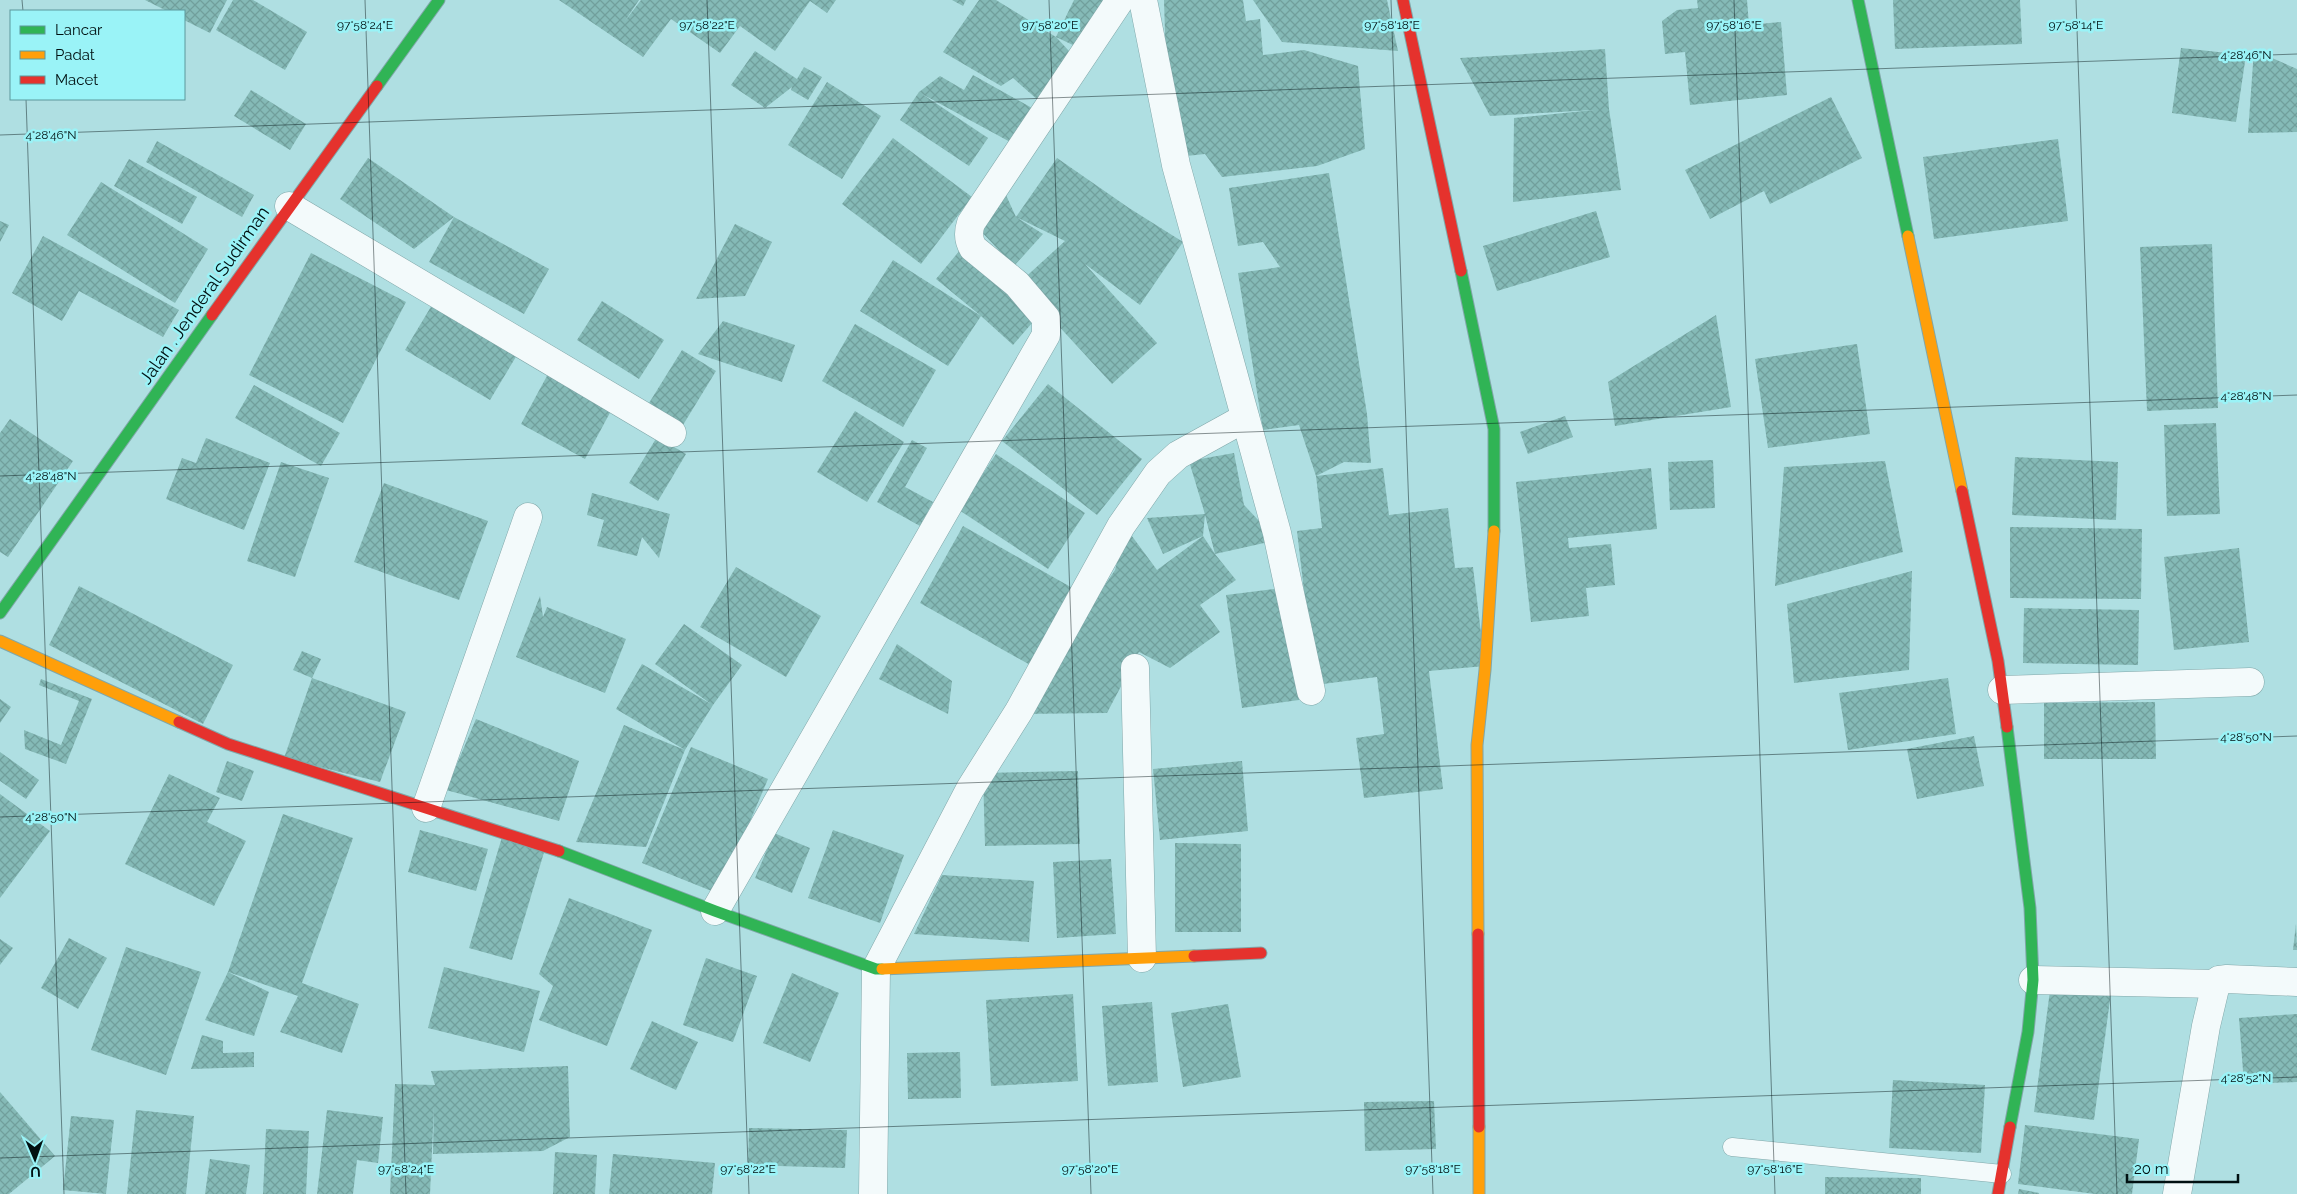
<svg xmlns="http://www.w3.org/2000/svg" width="2297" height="1194" font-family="Raleway,sans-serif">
<defs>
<pattern id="building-cross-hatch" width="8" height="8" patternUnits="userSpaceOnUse" patternTransform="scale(1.25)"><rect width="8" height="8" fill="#85bab7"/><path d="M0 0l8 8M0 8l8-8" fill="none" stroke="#719f9c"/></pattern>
</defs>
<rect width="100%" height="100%" fill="#afdfe2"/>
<g fill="url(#building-cross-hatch)">
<polygon points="145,0 227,0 210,33 184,20 184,11 167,11"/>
<polygon points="233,0 253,0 307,32 285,70 216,30"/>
<polygon points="559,0 639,0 625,21 641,0 836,0 827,13 810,1 775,51 740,26 720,53 671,19 643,57"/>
<polygon points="952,0 966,0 963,6"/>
<polygon points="979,0 996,0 1056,37 1074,0 1103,0 1077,47 1056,37 1069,51 1039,101 1013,78 1001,86 943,52"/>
<polygon points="1164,0 1243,0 1246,21 1260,19 1263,55 1304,50 1358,66 1365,149 1317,166 1222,177 1205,154 1177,157 1166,66"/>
<polygon points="1253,0 1387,0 1398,51 1282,42"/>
<polygon points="1697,0 1747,0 1749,25 1781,22 1787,95 1690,105 1685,52 1665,54 1662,21 1677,10 1698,8"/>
<polygon points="1893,0 2020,0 2022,44 1895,49"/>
<polygon points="2181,48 2246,55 2236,122 2172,113"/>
<polygon points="1605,49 1609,109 1621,190 1513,202 1514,118 1594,110 1490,116 1460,58"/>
<polygon points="2254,50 2297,69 2297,132 2248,133"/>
<polygon points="755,51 797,79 804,67 822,77 808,100 791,90 792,87 765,108 731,85"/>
<polygon points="973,75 1032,108 1012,143 922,94 988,138 969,166 900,120 919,92 940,76 964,90"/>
<polygon points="827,82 881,116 842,179 788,145"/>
<polygon points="251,90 306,124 290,150 234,116"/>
<polygon points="1831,97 1862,158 1770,204 1764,191 1710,219 1685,170"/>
<polygon points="893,138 972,197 921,264 842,204"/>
<polygon points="2058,139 2068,221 1934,239 1923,157"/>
<polygon points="157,141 254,195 242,217 146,162"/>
<polygon points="368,158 454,217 414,249 340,199"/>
<polygon points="1057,158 1129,208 1183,242 1140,305 1085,264 1157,343 1112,384 1019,283 1065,241 1016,217 1043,234 1014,266 973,223 1005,193 1016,217"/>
<polygon points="129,159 197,197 182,224 114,186"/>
<polygon points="1329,173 1367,414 1371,463 1344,462 1316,476 1383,468 1389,515 1448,508 1455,568 1473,567 1485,666 1429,671 1443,789 1364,798 1356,738 1384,734 1377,677 1315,685 1297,531 1322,528 1316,476 1299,425 1263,430 1238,273 1280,267 1263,242 1238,246 1229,188"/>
<polygon points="101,182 208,249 175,303 67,235"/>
<polygon points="1596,211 1610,257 1497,291 1483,246"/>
<polygon points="454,217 549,269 524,314 429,262"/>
<polygon points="0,221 9,225 0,242"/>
<polygon points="735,224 772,242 745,296 696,299"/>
<polygon points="43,236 179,310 163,337 79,291 62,321 12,293"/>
<polygon points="2212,244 2218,408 2147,411 2140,247"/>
<polygon points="961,249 1039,315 1013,345 981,316 948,366 860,311 893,260 981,316 936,279"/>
<polygon points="311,253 406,302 343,423 249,375"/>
<polygon points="602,301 664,340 639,379 577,340"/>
<polygon points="432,305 517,355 490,400 405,350"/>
<polygon points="1716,315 1731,407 1615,426 1608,382"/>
<polygon points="723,321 795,345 782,382 698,354"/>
<polygon points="855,324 936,370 903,427 822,381"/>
<polygon points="1857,344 1870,434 1768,448 1755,359"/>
<polygon points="682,350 716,371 683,425 649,403"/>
<polygon points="548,374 612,409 585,459 521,424"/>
<polygon points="1048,384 1142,459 1097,515 1002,441"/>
<polygon points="254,385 340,433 321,466 235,418"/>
<polygon points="855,411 904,442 867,502 817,472"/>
<polygon points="1565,416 1573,437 1528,454 1520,432"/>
<polygon points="10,419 73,461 8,557 0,552 0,433"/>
<polygon points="2216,423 2220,514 2167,516 2164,425"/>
<polygon points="657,437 686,454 658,501 629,483"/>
<polygon points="206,438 270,463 244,530 166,499 182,458 196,463"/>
<polygon points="912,440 927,448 905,487 933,502 920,526 877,502"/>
<polygon points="1234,453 1244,505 1277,540 1215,554 1236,580 1200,605 1220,632 1170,668 1139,652 1107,713 1019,714 1115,570 1126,528 1157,570 1203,536 1215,554 1204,511 1189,461"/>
<polygon points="996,454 1085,513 1048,569 959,510"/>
<polygon points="2015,457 2118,462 2116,520 2012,515"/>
<polygon points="1713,460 1715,508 1670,510 1668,462"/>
<polygon points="1885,461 1903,552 1775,586 1784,467"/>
<polygon points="281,462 329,478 295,577 247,561"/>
<polygon points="1651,468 1657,529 1568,538 1569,548 1611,544 1615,585 1586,588 1589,616 1531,622 1516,482"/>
<polygon points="384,483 488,521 459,600 354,562"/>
<polygon points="592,493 670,514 659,558 642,537 637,556 597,546 604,520 587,515"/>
<polygon points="1205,514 1203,536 1163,554 1147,518"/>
<polygon points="963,526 1076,590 1032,666 920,603"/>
<polygon points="2010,527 2142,529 2141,599 2010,598"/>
<polygon points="2239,548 2249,642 2174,650 2164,557"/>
<polygon points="736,567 821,616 786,677 700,627"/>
<polygon points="1912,571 1909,670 1794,683 1787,604"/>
<polygon points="79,586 233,665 203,724 49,645"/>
<polygon points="1283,588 1299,700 1242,708 1226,595"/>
<polygon points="540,596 543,617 547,607 626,639 605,693 516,657"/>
<polygon points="2024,608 2139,610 2138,665 2023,663"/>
<polygon points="684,624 742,665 713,705 685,750 646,847 576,842 624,725 685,750 616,709 642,664 711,704 655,664"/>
<polygon points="897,644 952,681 948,714 879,679"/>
<polygon points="302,651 321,659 312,678 293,670"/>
<polygon points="312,678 406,712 380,782 284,758"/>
<polygon points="1948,678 1956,734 1848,750 1839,693"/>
<polygon points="41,679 92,699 66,764 25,749 24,730 61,745 79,701 39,685"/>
<polygon points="0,699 11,707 0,723"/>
<polygon points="2155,702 2156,759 2044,759 2044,703"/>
<polygon points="476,719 579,761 559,821 446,790"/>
<polygon points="1974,736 1984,786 1917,799 1907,749"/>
<polygon points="691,747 768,779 719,894 642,863"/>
<polygon points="0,752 39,780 26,799 0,781"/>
<polygon points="227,761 254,771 242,801 216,792"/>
<polygon points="1242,761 1248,831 1160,840 1153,769"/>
<polygon points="1078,771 1080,844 985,846 983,773"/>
<polygon points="169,774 220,798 207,822 246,841 214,906 125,864"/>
<polygon points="0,794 50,831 0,898"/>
<polygon points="283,814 353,838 302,983 359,1004 342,1053 280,1032 298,996 228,972"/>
<polygon points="420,830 488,849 476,891 408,872"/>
<polygon points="833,830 904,855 880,923 808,898"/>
<polygon points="774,833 810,848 792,893 755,878"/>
<polygon points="502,837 545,849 512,960 469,948"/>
<polygon points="1175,843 1241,844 1241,932 1175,932"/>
<polygon points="1111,859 1116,934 1057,938 1053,862"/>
<polygon points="942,875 1034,881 1029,942 914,934"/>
<polygon points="569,898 652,930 607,1046 539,1020 553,986 539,974"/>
<polygon points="2296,924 2297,950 2293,950"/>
<polygon points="69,938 107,958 78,1009 41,988"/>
<polygon points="0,939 13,948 0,965"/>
<polygon points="126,947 201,972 166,1075 91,1050"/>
<polygon points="706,958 757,976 733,1042 683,1025"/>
<polygon points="444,967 540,991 524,1052 428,1028"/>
<polygon points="228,972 269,992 254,1036 205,1020"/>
<polygon points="792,973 839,993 810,1062 763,1043"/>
<polygon points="2051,983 2111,992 2094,1120 2034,1112"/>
<polygon points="1073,994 1078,1081 991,1086 986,1000"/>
<polygon points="1152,1002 1158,1082 1108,1086 1102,1006"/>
<polygon points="1228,1004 1241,1077 1183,1087 1171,1013"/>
<polygon points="2297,1014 2297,1082 2244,1084 2239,1018"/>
<polygon points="652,1021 698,1042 676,1090 630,1069"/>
<polygon points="202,1035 223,1041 223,1053 254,1052 254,1067 191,1069"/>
<polygon points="960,1052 961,1098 908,1099 907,1053"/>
<polygon points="568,1066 570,1137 543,1151 433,1154 434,1106 430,1194 390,1194 395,1084 435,1085 431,1071"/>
<polygon points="1893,1080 1985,1085 1981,1153 1889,1148"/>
<polygon points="0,1092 55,1156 9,1194 0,1194"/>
<polygon points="1434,1101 1436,1149 1365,1151 1364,1102"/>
<polygon points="136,1110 194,1116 186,1194 127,1194"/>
<polygon points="327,1110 383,1117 378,1163 357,1160 353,1194 317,1194"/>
<polygon points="71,1116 114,1120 106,1194 63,1190"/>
<polygon points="2025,1125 2139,1139 2132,1194 2095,1194 2018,1184"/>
<polygon points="749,1128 847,1130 845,1168 748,1165"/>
<polygon points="266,1129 309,1131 306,1194 263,1194"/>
<polygon points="555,1152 597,1155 595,1194 553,1194"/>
<polygon points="613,1154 715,1163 712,1194 609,1194"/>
<polygon points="210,1159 250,1165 246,1194 205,1194"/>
<polygon points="1825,1177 1921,1178 1921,1194 1825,1194"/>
<polygon points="2019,1189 2039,1193 2039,1194 2018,1194"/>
</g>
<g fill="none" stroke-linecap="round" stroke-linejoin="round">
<defs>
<polyline id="lane" points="1732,1147 2002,1174"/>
<g id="street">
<polyline points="1143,0 1176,165 1277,533 1311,691"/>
<polyline points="289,206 672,433"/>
<polyline points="1135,668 1142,958"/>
<polyline points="2002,690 2250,682"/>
<polyline points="426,808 528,517"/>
<path d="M715,911L1046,335V318L1017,284L973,248C968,240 968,232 971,223L1120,0"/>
<polyline points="2033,980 2216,984"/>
<polyline points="873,1194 876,969 970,789 1019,711 1121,526 1158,473 1178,455 1245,418"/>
<polyline points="2177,1194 2206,1026 2216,984 2219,980 2227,979 2297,982"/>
</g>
<g id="fast">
<polyline points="1858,0 1908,236"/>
<polyline points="377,86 439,0"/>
<polyline points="1461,271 1494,429 1494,531"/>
<polyline points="0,613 212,315"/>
<polyline points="2007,727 2030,908 2033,980 2028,1032 2010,1127"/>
<polyline points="559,851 715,911 876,969 882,969"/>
</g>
<g id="slow">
<polyline points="1908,236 1962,491"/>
<polyline points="0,641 179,722"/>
<polyline points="1478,934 1477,745 1485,670 1494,531"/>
<polyline points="882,969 1194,956"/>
<polyline points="1479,1127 1479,1194"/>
</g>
<g id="jam">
<polyline points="1403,0 1461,271"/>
<polyline points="212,315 377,86"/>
<polyline points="1962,491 1998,661 2007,727"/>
<polyline points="179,722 228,744 559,851"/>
<polyline points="1478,934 1479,1127"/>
<polyline points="1194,956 1261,953"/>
<polyline points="1998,1194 2010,1127"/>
</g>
</defs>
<use href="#lane" stroke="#80a7a9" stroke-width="19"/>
<use href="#street" stroke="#80a7a9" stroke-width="29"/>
<use href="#fast" stroke="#80a7a9" stroke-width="13"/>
<use href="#slow" stroke="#80a7a9" stroke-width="13"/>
<use href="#jam" stroke="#80a7a9" stroke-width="13"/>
<use href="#lane" stroke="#f3fafb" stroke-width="18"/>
<use href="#street" stroke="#f3fafb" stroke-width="28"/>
<use href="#fast" stroke="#30b455" stroke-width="11"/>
<use href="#slow" stroke="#ff9f0a" stroke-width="11"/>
<use href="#jam" stroke="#e5322d" stroke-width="11"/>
</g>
<path fill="none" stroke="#011011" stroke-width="1" stroke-opacity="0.45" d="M22,0L23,11M365,0L406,1194M707,0L749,1194M1049,0L1091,1194M1391,0L1433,1194M1734,0L1775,1194M2076,0L2117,1194M26,99L64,1194M0,135L2297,54M0,476L2297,395M0,817L2297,736M0,1158L2297,1077"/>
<g text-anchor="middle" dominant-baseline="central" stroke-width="5" stroke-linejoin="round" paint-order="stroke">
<g font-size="18" fill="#011011" stroke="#9af3f7">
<text transform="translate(204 295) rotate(-55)">Jalan . Jenderal Sudirman</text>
</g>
</g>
<g font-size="12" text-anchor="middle" fill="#011011" stroke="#9af3f7" stroke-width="5" stroke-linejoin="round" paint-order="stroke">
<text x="365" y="29">97°58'24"E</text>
<text x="707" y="29">97°58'22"E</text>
<text x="1050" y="29">97°58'20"E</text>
<text x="1392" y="29">97°58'18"E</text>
<text x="1734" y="29">97°58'16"E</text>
<text x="2076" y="29">97°58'14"E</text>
<text x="2246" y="59">4°28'46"N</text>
<text x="51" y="139">4°28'46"N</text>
<text x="2246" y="400">4°28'48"N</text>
<text x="51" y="480">4°28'48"N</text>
<text x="2246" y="741">4°28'50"N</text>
<text x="51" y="821">4°28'50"N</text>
<text x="2246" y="1082">4°28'52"N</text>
<text x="406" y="1173">97°58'24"E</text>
<text x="748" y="1173">97°58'22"E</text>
<text x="1090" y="1173">97°58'20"E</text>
<text x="1433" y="1173">97°58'18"E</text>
<text x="1775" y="1173">97°58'16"E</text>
</g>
<rect x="10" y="10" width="175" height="90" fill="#9af3f7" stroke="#5d989b"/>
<rect x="20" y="26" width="25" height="8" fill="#30b455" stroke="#5d989b"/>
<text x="55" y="35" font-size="15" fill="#011011">Lancar</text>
<rect x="20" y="51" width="25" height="8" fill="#ff9f0a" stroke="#5d989b"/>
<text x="55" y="60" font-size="15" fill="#011011">Padat</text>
<rect x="20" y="76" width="25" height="8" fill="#e5322d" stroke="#5d989b"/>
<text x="55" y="85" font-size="15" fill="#011011">Macet</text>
<g transform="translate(35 1159) rotate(178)" stroke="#9af3f7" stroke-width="4" paint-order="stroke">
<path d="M0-4L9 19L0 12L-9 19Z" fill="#011011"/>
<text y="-8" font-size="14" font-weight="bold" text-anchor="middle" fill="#011011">U</text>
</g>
<path d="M2127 1174v8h111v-8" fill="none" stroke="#011011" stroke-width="2.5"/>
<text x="2134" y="1174" font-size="15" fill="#011011" stroke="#9af3f7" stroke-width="4" paint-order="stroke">20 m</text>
</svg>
